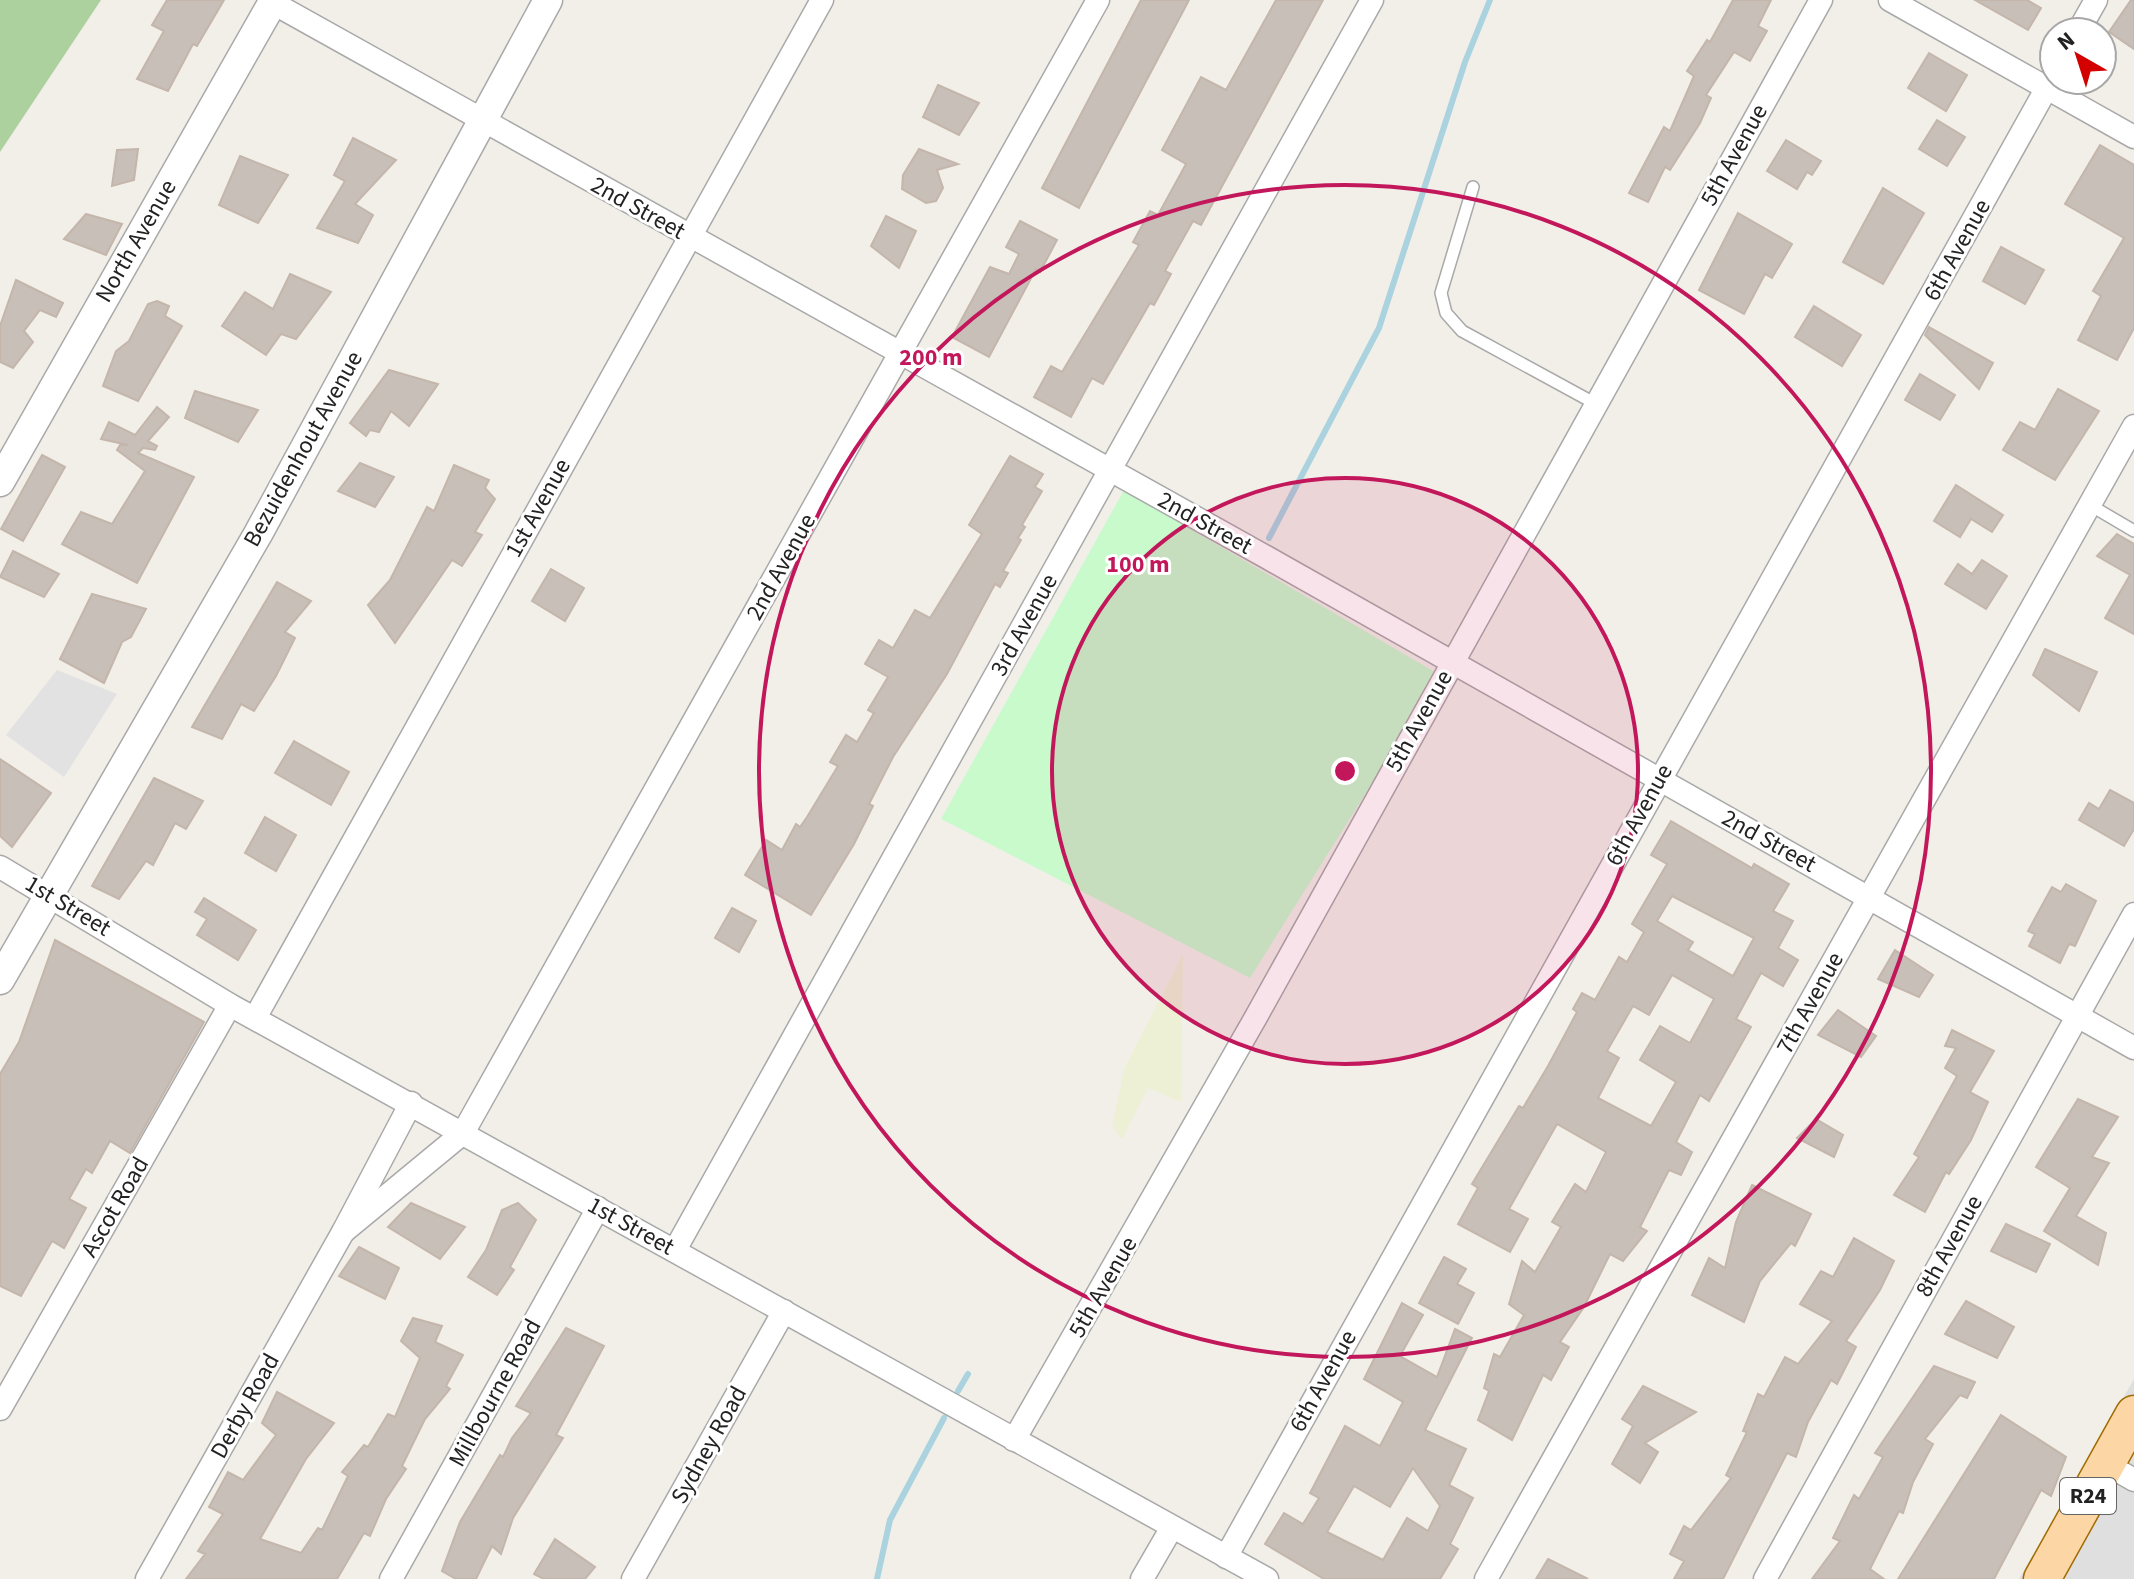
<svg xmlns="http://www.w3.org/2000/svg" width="2134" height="1579" font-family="'Source Sans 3',sans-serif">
<rect width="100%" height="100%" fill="#f2efe9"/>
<polygon fill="#e0dfdf" points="2134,1379 2134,1579 2019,1579"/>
<polygon fill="#eef0d5" points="1183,954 1181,1102 1148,1088 1122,1139 1112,1127 1124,1069"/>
<polygon fill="#add19e" points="0,0 101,0 0,152"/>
<polygon fill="#c8facc" points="1124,490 1440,675 1250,978 941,819"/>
<polygon fill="#e2e2e2" points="57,670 117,694 64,777 6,735"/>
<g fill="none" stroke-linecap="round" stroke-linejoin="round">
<g stroke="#aad3df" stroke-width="6">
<polyline points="1269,538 1379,328 1465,62 1490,0"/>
<polyline points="958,1391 968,1374"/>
<polyline points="877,1579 890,1520 944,1418"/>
</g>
</g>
<g fill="#c7bfb8" stroke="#c4b6ab" stroke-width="2" fill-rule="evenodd">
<polygon points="167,0 224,0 197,46 193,44 168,91 137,79 164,31 152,25"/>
<polygon points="1141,0 1189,0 1079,208 1042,188"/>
<polygon points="1276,0 1323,0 1201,225 1193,221 1165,271 1171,274 1154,305 1150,303 1103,384 1092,378 1071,417 1034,397 1051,366 1062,372 1139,245 1133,242 1150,211 1158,215 1186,164 1162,150 1201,77 1226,90"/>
<polygon points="1733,0 1771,0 1758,26 1767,31 1750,61 1734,52 1706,95 1711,98 1700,123 1670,170 1665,167 1648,202 1629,193 1664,127 1670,131 1694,76 1687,71 1707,40 1710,42"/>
<polygon points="1975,0 2027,0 2041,8 2028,30"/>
<polygon points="2131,0 2134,0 2134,49 2109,32"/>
<polygon points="1929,53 1967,75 1946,111 1908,88"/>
<polygon points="938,85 979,103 959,135 923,117"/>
<polygon points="1937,120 1965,137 1947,166 1919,149"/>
<polygon points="353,138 396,160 355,204 373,215 358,243 317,228 345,181 334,175"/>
<polygon points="1786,140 1821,161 1812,175 1807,172 1797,189 1767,171"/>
<polygon points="2100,145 2134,165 2134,328 2117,360 2078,340 2101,296 2093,291 2124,238 2065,204"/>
<polygon points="138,149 134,180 112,186 117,150"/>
<polygon points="919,149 958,164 937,170 943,188 936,201 926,203 902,189 903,175"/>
<polygon points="240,156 288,175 258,223 219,205"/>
<polygon points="1883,188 1924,213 1883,284 1843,262"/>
<polygon points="1738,213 1792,244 1772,278 1765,274 1744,314 1699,290"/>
<polygon points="86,214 122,224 106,255 64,239"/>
<polygon points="886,216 916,231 899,268 871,246"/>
<polygon points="1020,221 1057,240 1040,272 1036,269 989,357 952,337 990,267 1009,274 1019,254 1006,247"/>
<polygon points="2001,247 2044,270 2025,304 1983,281"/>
<polygon points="290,274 331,292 296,339 281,334 266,355 222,326 245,292 273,309"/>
<polygon points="16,280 63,303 56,317 40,310 24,331 33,342 13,368 0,362 0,326"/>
<polygon points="157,301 169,306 165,316 182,326 138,401 103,386 116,351 129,341 148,304"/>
<polygon points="1814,306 1861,335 1842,366 1795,337"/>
<polygon points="1929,327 1993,363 1979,389 1925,335"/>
<polygon points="389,370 438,384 409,426 391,411 379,432 370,430 366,436 350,423"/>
<polygon points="1920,374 1955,395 1940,420 1905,400"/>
<polygon points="2058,389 2099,411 2055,480 2003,450 2020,422 2035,430"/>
<polygon points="195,391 258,410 238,442 185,418"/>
<polygon points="157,407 169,417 148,441 157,446 155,450 143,448 138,453 194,477 137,583 62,544 81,512 112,524 145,471 117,450 120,445 128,445 101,439 109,422 135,435"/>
<polygon points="42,455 65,467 23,541 1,529"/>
<polygon points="1010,456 1043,474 1035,487 1042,491 1022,525 1025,527 1018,538 1021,540 1003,571 1008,573 1000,587 995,584 947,674 893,757 869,804 873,806 854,844 811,915 745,875 766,840 782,850 796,824 800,827 807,817 838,766 830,762 846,735 857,742 874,713 868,710 888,677 865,664 879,640 893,648 915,610 930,618 982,534 969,525"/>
<polygon points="360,463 394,477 375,507 338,491"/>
<polygon points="454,465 489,480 485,488 495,499 475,532 482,535 462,566 452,560 395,643 368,605 390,580 427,507 434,511"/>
<polygon points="1956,485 2003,515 1992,532 1971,519 1960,537 1934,521"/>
<polygon points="2117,534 2134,544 2134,634 2105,618 2130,575 2097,556"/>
<polygon points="13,551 59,574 44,597 0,577"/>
<polygon points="1982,560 2007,576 1986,609 1945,584 1958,564 1972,574"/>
<polygon points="551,569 584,588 565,621 532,601"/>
<polygon points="277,582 311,601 285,632 295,638 276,676 254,711 241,704 222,739 192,727"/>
<polygon points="92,594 146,609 131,637 122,642 104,683 60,659"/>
<polygon points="2045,649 2097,672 2079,711 2033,675"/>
<polygon points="294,741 349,772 331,805 275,773"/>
<polygon points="0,759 51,793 12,847 0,836"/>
<polygon points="154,778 203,801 186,829 175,823 153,865 146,861 119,899 92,886"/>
<polygon points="2110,790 2134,803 2134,829 2124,846 2079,820 2089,803 2099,809"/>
<polygon points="265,817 296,835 276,871 245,853"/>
<path d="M1671,821L1752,868L1754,864L1789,884L1773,911L1793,921L1778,948L1798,960L1783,986L1761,973L1736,1019L1751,1027L1709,1101L1700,1095L1676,1142L1692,1152L1681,1175L1669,1170L1640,1227L1647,1231L1623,1261L1610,1254L1584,1307L1560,1342L1569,1347L1551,1380L1543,1375L1512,1440L1478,1420L1489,1391L1484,1388L1494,1354L1500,1357L1524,1315L1509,1304L1522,1261L1535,1272L1561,1227L1552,1222L1575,1184L1586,1192L1606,1152L1557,1124L1509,1209L1528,1219L1510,1252L1458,1224L1478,1188L1472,1184L1519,1106L1523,1108L1548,1066L1577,1012L1573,1009L1582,993L1595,1000L1619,957L1627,962L1644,932L1632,924L1667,864L1651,855ZM1672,896L1754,938L1733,976L1688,950L1693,942L1657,921ZM1672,975L1714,999L1690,1043L1660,1026L1640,1060L1676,1082L1651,1126L1598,1098L1619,1058L1607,1051L1633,1006L1649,1015Z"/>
<polygon points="2066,884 2096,901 2075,946 2069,944 2060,963 2029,946 2035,934 2028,931 2052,887 2061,892"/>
<polygon points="204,898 256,930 238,960 197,935 207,919 195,912"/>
<polygon points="732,908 756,921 739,952 715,938"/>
<polygon points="55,940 204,1022 130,1153 110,1141 92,1173 86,1169 69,1199 86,1208 64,1248 52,1241 21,1296 0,1286 0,1074 19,1042"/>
<polygon points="1895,950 1933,975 1919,997 1878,979"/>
<polygon points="1838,1010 1876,1036 1861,1057 1818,1035"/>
<polygon points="1952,1030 1994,1051 1970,1092 1988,1102 1971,1140 1949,1174 1946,1172 1925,1212 1894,1195 1919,1157 1914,1154 1957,1076 1945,1068 1956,1048 1945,1046"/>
<polygon points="2078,1099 2118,1117 2092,1157 2109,1163 2076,1216 2106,1233 2098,1265 2044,1231 2070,1188 2036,1167"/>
<polygon points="1816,1119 1843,1135 1834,1157 1797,1138"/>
<polygon points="1752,1185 1811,1214 1795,1246 1791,1243 1760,1281 1744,1322 1692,1295 1709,1258 1725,1268 1736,1222"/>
<polygon points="411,1203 465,1227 440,1259 388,1227"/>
<polygon points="518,1203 536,1220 510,1267 514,1270 497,1295 468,1277 486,1250 502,1210"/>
<polygon points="2006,1224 2050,1244 2036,1272 1991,1251"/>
<polygon points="1854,1238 1894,1261 1880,1290 1846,1341 1856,1347 1837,1384 1831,1380 1808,1422 1796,1457 1787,1453 1723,1579 1674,1579 1684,1561 1670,1554 1684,1526 1691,1530 1731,1478 1726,1475 1747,1432 1743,1431 1758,1394 1764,1397 1785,1357 1798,1364 1832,1321 1800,1304 1821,1271 1833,1277"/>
<polygon points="359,1247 399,1268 385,1299 339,1276"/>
<polygon points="1444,1257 1466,1269 1457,1284 1474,1293 1458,1324 1419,1303"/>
<polygon points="1966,1301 2014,1327 1997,1358 1945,1334"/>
<path d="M1402,1303L1423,1315L1400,1356L1437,1377L1455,1329L1472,1338L1425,1430L1466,1449L1449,1485L1473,1498L1450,1544L1458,1549L1440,1579H1324L1265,1544L1284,1513L1303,1524L1319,1498L1310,1493L1345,1426L1380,1446L1403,1402L1364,1379ZM1413,1468L1440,1506L1428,1531L1407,1518L1383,1560L1327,1532L1354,1486L1390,1507Z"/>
<polygon points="413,1318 442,1326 435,1342 463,1355 446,1386 450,1389 425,1419 402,1466 406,1469 386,1499 370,1536 364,1533 337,1579 186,1579 205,1554 198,1551 223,1514 209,1507 228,1472 243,1480 276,1435 262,1423 277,1392 334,1423 306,1459 260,1539 301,1553 318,1528 322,1530 348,1476 342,1472 364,1445 368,1447 388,1414 395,1417 420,1358 401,1341"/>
<polygon points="566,1328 604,1346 556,1435 563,1438 513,1518 501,1554 492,1546 476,1579 456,1579 442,1571 460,1522 500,1455 503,1457 512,1438 531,1413 516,1406"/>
<polygon points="1934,1366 1975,1382 1967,1398 1960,1395 1925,1439 1933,1444 1913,1482 1903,1513 1899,1511 1870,1569 1884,1579 1812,1579 1840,1541 1833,1538 1854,1495 1859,1499 1883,1457 1875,1453"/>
<polygon points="1643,1386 1696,1412 1645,1443 1658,1452 1640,1483 1612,1464 1633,1426 1622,1419"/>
<polygon points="2001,1415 2066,1457 2051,1496 2041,1490 1994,1579 1898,1579"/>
<polygon points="555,1539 595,1567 585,1579 544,1579 534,1574"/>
<polygon points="1548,1559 1588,1579 1536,1579"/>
</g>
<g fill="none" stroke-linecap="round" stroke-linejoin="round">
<defs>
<g id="service">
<polyline points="1473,187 1441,293 1446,313 1462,331 1596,404"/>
<polyline points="2090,505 2134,531"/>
</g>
<g id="minor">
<polyline points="1890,0 2134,137"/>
<polyline points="273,3 1268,558 2134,1048"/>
<polyline points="2078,32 2096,0"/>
<polyline points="0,867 230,1005 1267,1579"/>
<polyline points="255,1018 822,0"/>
<polyline points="343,1232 463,1133 1098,0"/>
<polyline points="675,1250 1372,0"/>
<polyline points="0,1409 230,1005"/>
<polyline points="1014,1440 1256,1017 1821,0"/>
<polyline points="2106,1464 2134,1480"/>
<polyline points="1226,1557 2054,75"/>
<polyline points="147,1579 343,1232 411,1103"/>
<polyline points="391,1579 598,1208"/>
<polyline points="633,1579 784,1311"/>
<polyline points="1142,1579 1171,1529"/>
<polyline points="1486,1579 2134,426"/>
<polyline points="1765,1579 2134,914"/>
</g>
<g id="tertiary">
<polyline points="0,482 274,0"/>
<polyline points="0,980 258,534 548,0"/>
</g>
<polyline id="primary" points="2042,1579 2134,1414"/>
</defs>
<use href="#service" stroke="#a9a9a9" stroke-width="14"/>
<use href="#minor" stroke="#a9a9a9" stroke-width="25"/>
<use href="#tertiary" stroke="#a9a9a9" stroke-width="31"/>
<use href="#primary" stroke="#a06b00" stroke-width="39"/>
<use href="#service" stroke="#fff" stroke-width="11"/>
<use href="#minor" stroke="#fff" stroke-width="22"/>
<use href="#tertiary" stroke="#fff" stroke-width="28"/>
<use href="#primary" stroke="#fcd6a4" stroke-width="36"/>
</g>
<circle cx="1345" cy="771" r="293" fill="#c2185b" fill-opacity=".12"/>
<g fill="none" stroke="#c2185b" stroke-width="4">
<circle cx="1345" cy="771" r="293"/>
<circle cx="1345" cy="771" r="586"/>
</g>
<g text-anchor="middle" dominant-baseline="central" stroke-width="6" stroke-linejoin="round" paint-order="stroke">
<rect fill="#fff" stroke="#646464" stroke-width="2" x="2060" y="1478" width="56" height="36" rx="6"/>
<g font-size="22" font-weight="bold" fill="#222">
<text x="2088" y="1496">R24</text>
</g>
<g font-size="24" fill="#222" stroke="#fff">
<text transform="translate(1734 155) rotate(-61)">5th Avenue</text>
<text transform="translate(638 208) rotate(29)">2nd Street</text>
<text transform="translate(136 241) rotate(-60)">North Avenue</text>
<text transform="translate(1957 250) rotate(-61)">6th Avenue</text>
<text transform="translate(303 449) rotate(-61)">Bezuidenhout Avenue</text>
<text transform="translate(538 508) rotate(-61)">1st Avenue</text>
<text transform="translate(1205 523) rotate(29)">2nd Street</text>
<text transform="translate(781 567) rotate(-61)">2nd Avenue</text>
<text transform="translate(1024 625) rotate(-61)">3rd Avenue</text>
<text transform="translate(1419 721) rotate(-61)">5th Avenue</text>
<text transform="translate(1639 815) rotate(-61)">6th Avenue</text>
<text transform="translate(1769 841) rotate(29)">2nd Street</text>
<text transform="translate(68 906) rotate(31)">1st Street</text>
<text transform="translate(1810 1003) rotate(-61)">7th Avenue</text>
<text transform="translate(115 1207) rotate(-60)">Ascot Road</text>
<text transform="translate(631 1226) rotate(29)">1st Street</text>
<text transform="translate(1949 1246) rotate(-61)">8th Avenue</text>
<text transform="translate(1103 1287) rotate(-60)">5th Avenue</text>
<text transform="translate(1323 1381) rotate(-61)">6th Avenue</text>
<text transform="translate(495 1393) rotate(-61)">Millbourne Road</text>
<text transform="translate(245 1406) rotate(-61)">Derby Road</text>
<text transform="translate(709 1445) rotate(-61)">Sydney Road</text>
</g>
</g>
<circle cx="1345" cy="771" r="12" fill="#c2185b" stroke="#fff" stroke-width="4"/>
<g font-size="24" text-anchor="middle" font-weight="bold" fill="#c2185b" stroke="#fff" stroke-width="6" stroke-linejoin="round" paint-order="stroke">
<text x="931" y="365">200 m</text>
<text x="1138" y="572">100 m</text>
</g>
<g transform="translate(2078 56) rotate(321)"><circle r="38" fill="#ffffff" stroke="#a7a7a7" stroke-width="2"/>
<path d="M0-6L14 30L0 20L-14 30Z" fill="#d40000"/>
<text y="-12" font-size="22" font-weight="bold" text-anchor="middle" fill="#222222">N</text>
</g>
</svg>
